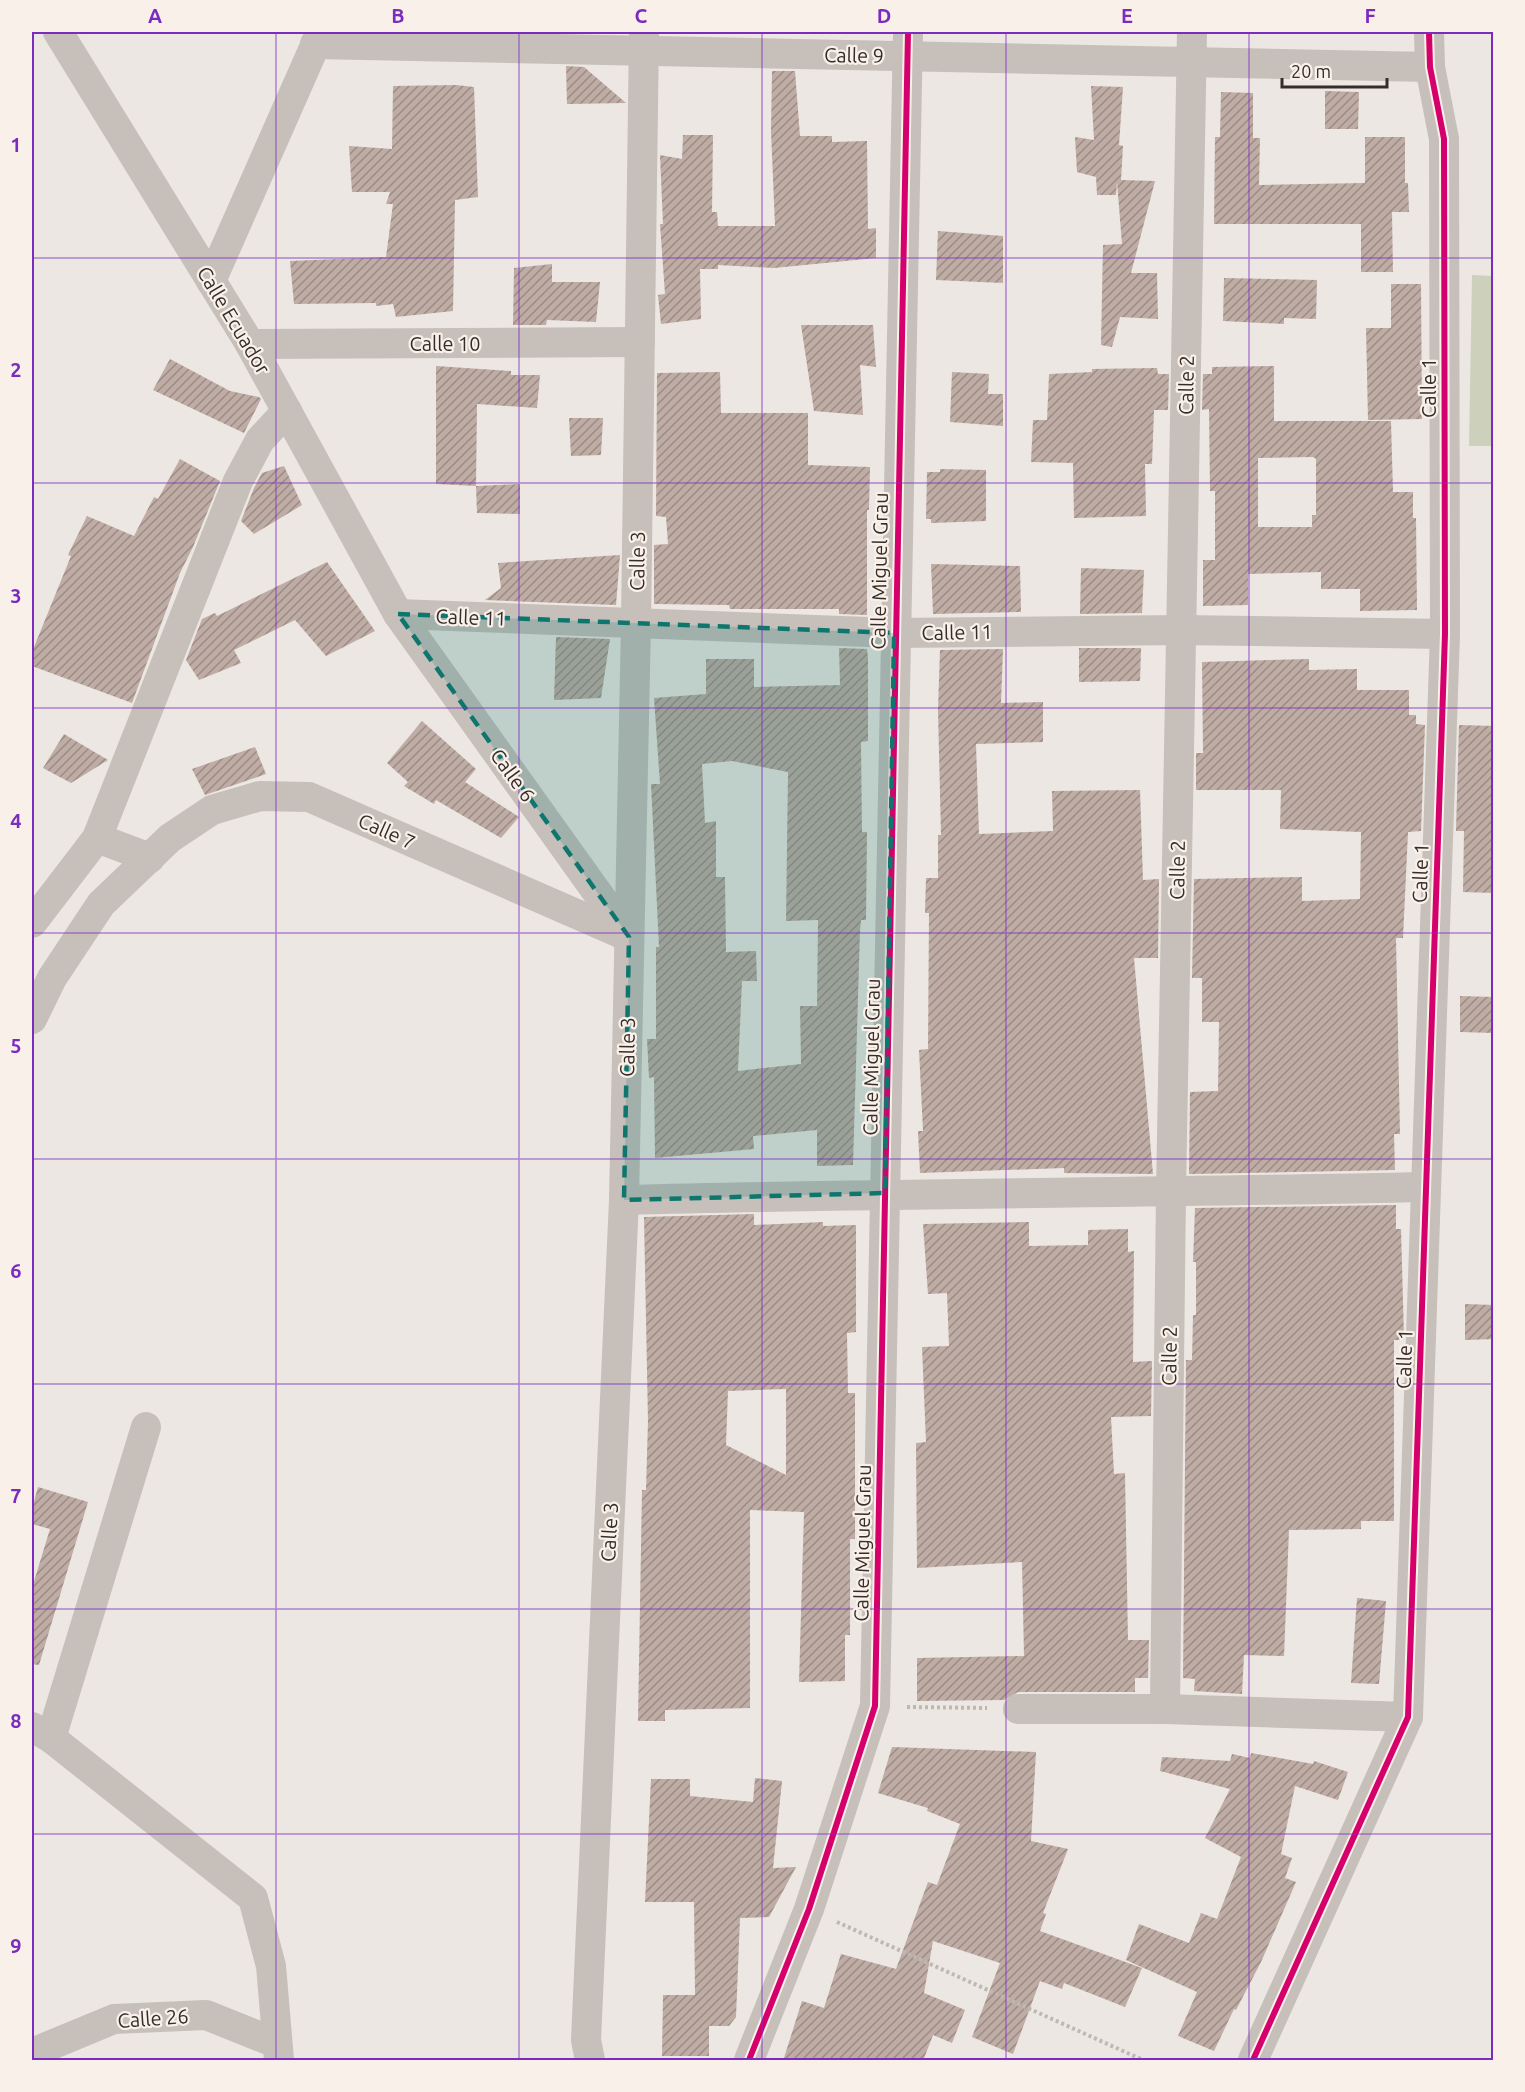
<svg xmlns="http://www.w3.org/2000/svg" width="1525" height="2092" font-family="Ubuntu,sans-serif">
<defs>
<pattern id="building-hatch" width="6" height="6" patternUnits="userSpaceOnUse" patternTransform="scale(1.5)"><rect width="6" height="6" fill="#bfaca4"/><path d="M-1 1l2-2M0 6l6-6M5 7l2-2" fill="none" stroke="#9c8c86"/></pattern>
</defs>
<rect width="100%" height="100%" fill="#ece7e2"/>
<polygon fill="#cdd1bc" points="1472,275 1493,276 1493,446 1469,446"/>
<g fill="url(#building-hatch)" fill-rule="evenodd">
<polygon points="566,66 584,67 626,103 567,104"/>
<polygon points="772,71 795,71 800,136 832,136 832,142 867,141 868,229 876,228 876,258 774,268 718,265 718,269 700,269 701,319 661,324 658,295 665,294 660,224 663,224 660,155 682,159 683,135 713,135 712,212 717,212 718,226 775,226 771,131"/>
<polygon points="456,85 474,87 478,197 455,200 453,311 396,317 393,304 376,306 376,303 294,304 290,261 386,257 393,204 386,204 390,192 352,192 349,146 392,149 393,86"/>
<polygon points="1091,86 1123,87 1119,145 1123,146 1121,180 1155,181 1131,273 1157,273 1158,319 1120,317 1112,347 1101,345 1103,245 1122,244 1117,182 1116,195 1097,195 1096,177 1077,172 1075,137 1094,140"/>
<polygon points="1325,91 1359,92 1358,129 1325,129"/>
<polygon points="1221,92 1253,93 1253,138 1260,138 1259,185 1365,183 1365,137 1405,137 1405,183 1408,183 1409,212 1392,212 1393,272 1361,272 1361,224 1214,224 1215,137 1220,137"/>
<polygon points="938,231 1003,236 1003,283 936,280"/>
<polygon points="552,264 552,282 600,282 596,322 547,320 546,325 513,325 514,268"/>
<polygon points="1224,278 1317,280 1316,319 1284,318 1284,324 1223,321"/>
<polygon points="1391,284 1421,284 1422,419 1368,420 1366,328 1391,328"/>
<polygon points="801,325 873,325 876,367 860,365 863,415 814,411"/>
<polygon points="170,359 230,391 259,397 261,399 244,433 153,390"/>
<polygon points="436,366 511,371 511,375 540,375 537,408 477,404 476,486 436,484"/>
<path d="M1274,366V421H1391L1393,492H1413V518H1416L1417,610L1360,611V589H1321V572L1248,574V605L1203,606V560H1215V491H1210L1209,409L1202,410L1203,374H1212V367ZM1313,457L1316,459V515H1312V527H1258V458Z"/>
<polygon points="1157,368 1158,374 1169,374 1168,410 1154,410 1152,464 1145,464 1146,516 1074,518 1073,463 1031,462 1033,420 1047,420 1049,374 1092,372 1092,369"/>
<polygon points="720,372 721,413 808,413 808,465 870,467 869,510 867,510 867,615 839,614 839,609 730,609 729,605 654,604 654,545 668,544 666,517 656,516 657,373"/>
<polygon points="952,372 989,374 988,394 1003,394 1003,426 950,422"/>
<polygon points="569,418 603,418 601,455 571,456"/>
<polygon points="180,459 220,481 193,547 180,573 132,703 32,666 32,652 71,556 68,555 87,516 134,536 154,497 158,499"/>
<polygon points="284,466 302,505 254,534 241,521 254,488 262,473"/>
<polygon points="940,469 986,470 986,521 931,523 931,519 926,519 927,472 940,472"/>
<polygon points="520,484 520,514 477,513 476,486"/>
<polygon points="620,555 616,605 485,600 501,588 498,563"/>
<polygon points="327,562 375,631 326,656 295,620 234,650 241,663 199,680 186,660 202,619 215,613 217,616"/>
<polygon points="931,564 1020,566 1021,612 933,614"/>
<polygon points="1081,568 1144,570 1142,613 1080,614"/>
<polygon points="556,637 610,639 601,698 554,700"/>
<path d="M839,648L867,649L868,658V741L861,742L862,832H867L866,920H861L860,931L853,1165L817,1166V1130L753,1136L754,1149L655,1158L654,1077L649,1078L647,1039H656V947H659L651,784H660L654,698L706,694V659H754V687L840,685ZM732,761L788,772L786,921L818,920L817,1006H800L801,1064L738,1071L742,981H757L756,951L726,952L725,877H716V821L705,823L702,764Z"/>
<polygon points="1079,648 1141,648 1140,681 1079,682"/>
<polygon points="1003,649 1001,703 1043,702 1043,742 976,744 979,834 1053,831 1052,791 1140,790 1143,880 1159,879 1158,958 1134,958 1153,1174 1064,1173 1064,1168 920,1173 918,1131 923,1131 919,1050 928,1049 929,913 925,913 926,878 938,878 938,835 941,835 938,710 940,650"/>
<polygon points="1309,659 1309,670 1357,669 1357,690 1409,690 1409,715 1416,715 1416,724 1425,725 1421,831 1408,832 1403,938 1396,938 1400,1134 1394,1134 1395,1170 1189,1174 1190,1092 1218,1091 1219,1022 1202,1022 1202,978 1192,978 1194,879 1302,877 1302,901 1360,899 1361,832 1280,829 1281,790 1196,790 1196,753 1203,753 1202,662"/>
<polygon points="422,721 476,769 465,782 519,817 501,838 436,800 434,804 404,786 408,782 387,763"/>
<polygon points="1459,725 1494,726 1494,893 1463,892 1464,831 1456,831"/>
<polygon points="64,734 108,760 71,783 43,768"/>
<polygon points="255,747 266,774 205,795 192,769"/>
<polygon points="1460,996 1494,997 1494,1033 1460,1032"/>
<polygon points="1396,1205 1396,1229 1401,1229 1404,1337 1404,1340 1394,1340 1394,1521 1361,1521 1361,1529 1289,1530 1284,1656 1244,1655 1242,1694 1194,1691 1195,1679 1183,1678 1186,1360 1192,1360 1193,1315 1196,1315 1196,1262 1193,1262 1195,1208"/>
<path d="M754,1214V1225L823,1222V1226L856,1225V1332L847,1333L848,1393H855V1539H850V1635H845V1681L799,1682L804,1512L750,1510V1708L665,1710V1721H638L642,1490H646L648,1421L644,1217ZM786,1389V1475L726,1445L728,1391Z"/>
<polygon points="1029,1222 1029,1246 1088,1245 1088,1230 1128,1229 1128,1252 1134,1251 1133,1362 1152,1361 1151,1416 1111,1417 1114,1474 1125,1473 1128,1640 1149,1640 1148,1678 1135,1678 1135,1692 1018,1692 1004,1700 917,1701 917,1658 1024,1656 1022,1562 917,1568 916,1443 926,1442 922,1347 949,1346 947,1293 928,1294 923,1224"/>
<polygon points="1465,1304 1494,1305 1494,1339 1465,1340"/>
<polygon points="38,1487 88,1502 39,1665 32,1664 32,1588 50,1529 32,1524 32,1509"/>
<polygon points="1357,1598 1386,1601 1379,1684 1351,1683"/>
<polygon points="892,1747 1036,1752 1031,1841 1068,1849 1043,1913 1046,1914 1040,1931 1142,1968 1125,2007 1064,1983 1062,1989 1040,1981 1013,2054 972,2037 1000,1963 933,1941 924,1993 965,2010 952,2043 933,2035 923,2061 783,2061 802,2001 824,2008 841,1954 896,1969 928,1882 937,1885 960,1824 927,1811 928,1808 878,1793"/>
<polygon points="1251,1753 1313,1764 1314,1761 1348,1772 1338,1800 1295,1786 1281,1854 1292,1858 1285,1878 1296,1882 1261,1962 1236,2010 1234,2009 1214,2051 1178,2036 1197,1992 1126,1960 1139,1924 1189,1943 1201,1913 1217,1919 1241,1857 1205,1838 1230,1789 1160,1771 1162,1757 1230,1761 1232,1754 1250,1758"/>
<polygon points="755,1778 782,1781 773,1868 796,1867 769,1917 740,1918 736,2017 729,2026 709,2026 709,2056 662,2056 663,1995 695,1995 694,1902 645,1902 651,1779 690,1779 690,1796 753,1802"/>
</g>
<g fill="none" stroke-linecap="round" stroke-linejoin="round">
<g stroke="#beb8b3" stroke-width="4" stroke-dasharray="3 3" stroke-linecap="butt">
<polyline points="907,1707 987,1708"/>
<polyline points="837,1922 1143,2060"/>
</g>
<g stroke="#c6bfba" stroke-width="30">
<polyline points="58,32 250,344 398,614 629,937"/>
<polyline points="315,44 1430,67"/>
<polyline points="211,281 321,32"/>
<polyline points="250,344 640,342"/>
<polyline points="398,614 894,633 1182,630 1445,634"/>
<polyline points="97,838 150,858"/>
<polyline points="32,923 97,838 238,481 260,440 287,411"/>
<polyline points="32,1019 52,978 101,904 170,838 212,810 260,796 309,797 629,937"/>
<path d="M624,1200C891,1193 1158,1193 1426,1187"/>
<polyline points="1018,1709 1165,1709 1408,1717"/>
<polyline points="1165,1709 1171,1192 1192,32"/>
<polyline points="32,1727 51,1738 253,1898 271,1966 279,2060"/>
<polyline points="51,1738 146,1427"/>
<polyline points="32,2053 114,2019 206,2015 276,2043"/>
<polyline points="590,2060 586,2040 624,1200 636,623 644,32"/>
<polyline points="749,2060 809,1909 875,1706 908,32"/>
<polyline points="1253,2060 1408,1717 1445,634 1444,139 1430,67 1429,32"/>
</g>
<defs>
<g id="cycleway">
<polyline points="749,2060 809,1909 875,1706 908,32"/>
<polyline points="1253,2060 1408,1717 1445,634 1444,139 1430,67 1429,32"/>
</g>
</defs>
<use href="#cycleway" stroke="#f9f1e9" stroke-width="10"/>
<use href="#cycleway" stroke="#d6006c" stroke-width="6"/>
</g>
<path fill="#0f766e" fill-opacity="0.2" stroke="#0f766e" stroke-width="4.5" stroke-dasharray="12 8" stroke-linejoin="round" d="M398,614L894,633L885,1193L624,1200L629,937Z"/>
<path fill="none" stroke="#7b2cbf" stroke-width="1.5" stroke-opacity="0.55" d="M276,32V2060M519,32V2060M762,32V2060M1006,32V2060M1249,32V2060M32,258H1494M32,483H1494M32,708H1494M32,933H1494M32,1159H1494M32,1384H1494M32,1609H1494M32,1834H1494"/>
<g text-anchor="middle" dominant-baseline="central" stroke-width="4.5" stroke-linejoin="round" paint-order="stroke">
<g font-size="20" fill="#362d29" stroke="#f9f1e9">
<text transform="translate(854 55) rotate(1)">Calle 9</text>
<text transform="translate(234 320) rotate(59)">Calle Ecuador</text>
<text x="445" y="343">Calle 10</text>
<text transform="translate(1186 385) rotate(-89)">Calle 2</text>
<text transform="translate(1428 388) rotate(-90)">Calle 1</text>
<text transform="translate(637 561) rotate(-89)">Calle 3</text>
<text transform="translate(879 571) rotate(-89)">Calle Miguel Grau</text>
<text transform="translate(471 617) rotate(2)">Calle 11</text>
<text transform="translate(957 632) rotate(-1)">Calle 11</text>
<text transform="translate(513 775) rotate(54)">Calle 6</text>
<text transform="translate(387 831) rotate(24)">Calle 7</text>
<text transform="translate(1177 870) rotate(-89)">Calle 2</text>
<text transform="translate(1420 873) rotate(-88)">Calle 1</text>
<text transform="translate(627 1047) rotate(-89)">Calle 3</text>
<text transform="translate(871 1057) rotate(-89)">Calle Miguel Grau</text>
<text transform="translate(1169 1356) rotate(-89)">Calle 2</text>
<text transform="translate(1404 1359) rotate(-88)">Calle 1</text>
<text transform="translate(609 1532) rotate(-87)">Calle 3</text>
<text transform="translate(862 1543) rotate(-89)">Calle Miguel Grau</text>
<text transform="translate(153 2018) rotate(-4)">Calle 26</text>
</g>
</g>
<rect width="1525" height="2092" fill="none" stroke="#f9f1e9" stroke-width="66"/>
<path d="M1282 78v9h105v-9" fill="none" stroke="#362d29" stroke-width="3"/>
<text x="1291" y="78" font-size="18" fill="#362d29" stroke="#f9f1e9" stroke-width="4.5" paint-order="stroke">20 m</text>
<rect x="33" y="33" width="1459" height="2026" fill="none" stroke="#7b2cbf" stroke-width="2"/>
<g font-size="20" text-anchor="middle" font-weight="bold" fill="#7b2cbf">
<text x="155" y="23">A</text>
<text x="398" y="23">B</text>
<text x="641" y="23">C</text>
<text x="884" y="23">D</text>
<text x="1127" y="23">E</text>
<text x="1370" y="23">F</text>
<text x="16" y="152">1</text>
<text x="16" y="377">2</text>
<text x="16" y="603">3</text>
<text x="16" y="828">4</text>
<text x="16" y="1053">5</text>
<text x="16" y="1278">6</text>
<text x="16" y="1503">7</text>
<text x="16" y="1728">8</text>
<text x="16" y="1953">9</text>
</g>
</svg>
